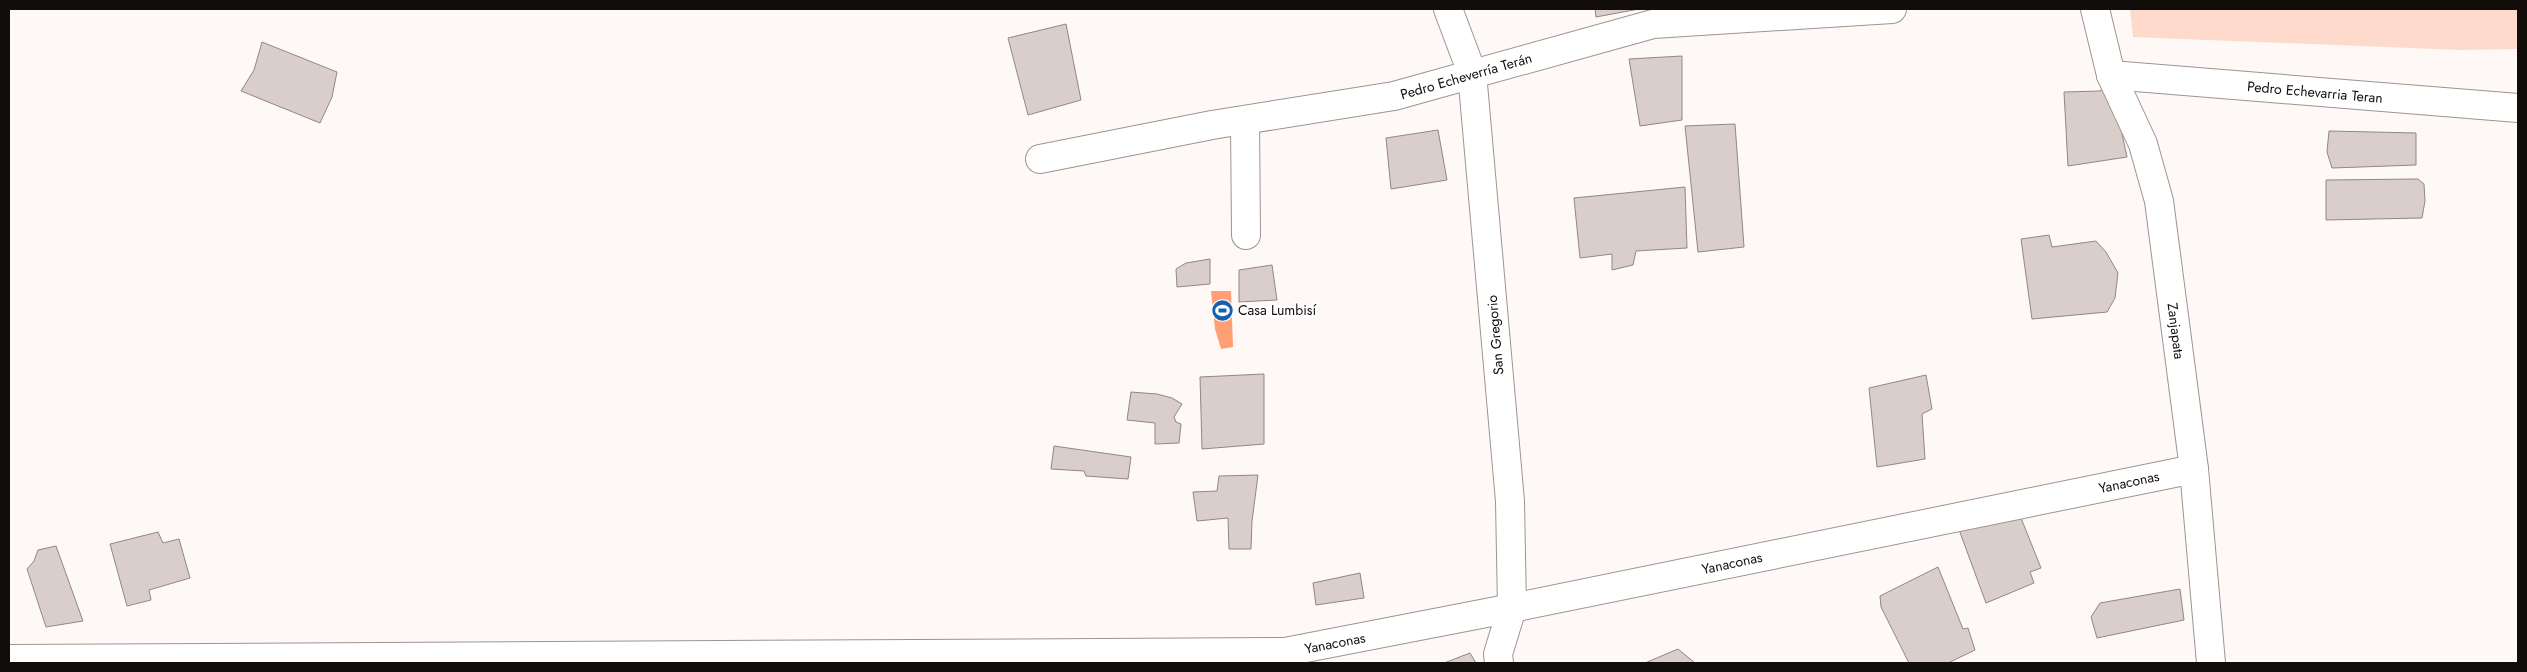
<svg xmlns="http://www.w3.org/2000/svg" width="2527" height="672" font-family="Jost,sans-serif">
<rect width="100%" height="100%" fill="#fef9f7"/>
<polygon fill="#fddacb" points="2130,9 2518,9 2518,49 2460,50 2133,37"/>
<polygon fill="#fe9f75" points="1231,291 1233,347 1221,349 1215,329 1211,291"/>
<g fill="#d9cec9" stroke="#918783">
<polygon points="1595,9 1639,9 1596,17"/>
<polygon points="1066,24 1081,100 1028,115 1008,38"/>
<polygon points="262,42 337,72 332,97 320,123 241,91 254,70"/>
<polygon points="1682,56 1682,120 1640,126 1629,59"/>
<polygon points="2112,87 2127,157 2068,166 2064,92 2099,91"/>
<polygon points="1735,124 1744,247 1698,252 1685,126"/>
<polygon points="1438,130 1447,180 1391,189 1386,138"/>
<polygon points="2329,131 2416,133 2416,165 2332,168 2327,152"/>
<polygon points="2418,179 2424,184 2425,201 2422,218 2326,220 2326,180"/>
<polygon points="1685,187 1687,248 1636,251 1633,265 1612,270 1612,254 1580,258 1574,198"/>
<polygon points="2049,235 2052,247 2096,241 2106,252 2118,273 2115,298 2107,312 2032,319 2021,239"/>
<polygon points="1210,259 1210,284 1177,287 1176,269 1186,263"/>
<polygon points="1272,265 1277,300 1239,302 1239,270"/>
<polygon points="1264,374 1264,444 1202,449 1200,377"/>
<polygon points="1926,375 1932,409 1922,414 1925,459 1877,467 1869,388"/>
<polygon points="1131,392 1157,394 1172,398 1182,404 1174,417 1176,422 1181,424 1179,443 1155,444 1155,423 1127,420"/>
<polygon points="1054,446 1131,457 1128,479 1086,476 1084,471 1051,469"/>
<polygon points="1258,475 1252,521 1251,549 1229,549 1228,518 1197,521 1193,492 1217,491 1219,476"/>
<polygon points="2019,513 2041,568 2030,572 2034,583 1986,603 1958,527"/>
<polygon points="158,532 163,543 179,539 190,578 149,590 151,600 127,606 110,544"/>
<polygon points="56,546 83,621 46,627 27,569 34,561 38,550"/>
<polygon points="1938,567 1963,629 1968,628 1975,650 1948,663 1909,663 1881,607 1880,596"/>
<polygon points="1360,573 1364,598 1316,605 1313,583"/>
<polygon points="2180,589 2184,620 2097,638 2091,617 2100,603"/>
<polygon points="1678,649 1695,663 1645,663"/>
<polygon points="1470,653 1476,663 1444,663"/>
</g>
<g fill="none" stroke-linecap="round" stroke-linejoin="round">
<defs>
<g id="minor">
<polyline points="1448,9 1472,73 1510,501 1512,608 1498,654 1499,663"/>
<polyline points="2095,9 2111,75 2143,144 2159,201 2194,469 2211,663"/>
<polyline points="2111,75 2518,108"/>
<polyline points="1245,121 1246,235"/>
<polyline points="1040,159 1212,125 1394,96 1653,24 1892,9"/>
<polyline points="9,659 1285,652 1512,608 2194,469"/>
</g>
</defs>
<use href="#minor" stroke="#9e948f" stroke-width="30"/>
<use href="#minor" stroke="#fff" stroke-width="28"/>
</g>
<defs>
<symbol id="stadium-disc" viewBox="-11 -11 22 22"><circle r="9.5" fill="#1760b0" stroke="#fff"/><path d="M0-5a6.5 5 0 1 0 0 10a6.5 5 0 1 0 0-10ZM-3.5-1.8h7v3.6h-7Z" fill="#fff"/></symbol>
</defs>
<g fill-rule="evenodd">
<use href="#stadium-disc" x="1210" y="298" width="25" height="25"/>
</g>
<g text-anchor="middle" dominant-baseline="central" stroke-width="5" stroke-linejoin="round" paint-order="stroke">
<g font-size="14" fill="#100d0b" stroke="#fff">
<text transform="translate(1466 76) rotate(-16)">Pedro Echeverría Terán</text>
<text transform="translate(2315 92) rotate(5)">Pedro Echevarria Teran</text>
<text transform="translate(2176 331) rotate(83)">Zanjapata</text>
<text transform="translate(1495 335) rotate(-95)">San Gregorio</text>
<text transform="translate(2129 482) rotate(-12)">Yanaconas</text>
<text transform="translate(1732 563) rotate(-12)">Yanaconas</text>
<text transform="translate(1335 643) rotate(-11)">Yanaconas</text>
</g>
<g font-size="14" fill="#100d0b" stroke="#fff" text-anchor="start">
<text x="1238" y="310">Casa Lumbisí</text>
</g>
</g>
<rect width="2527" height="672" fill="none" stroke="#100d0b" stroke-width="20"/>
</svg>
